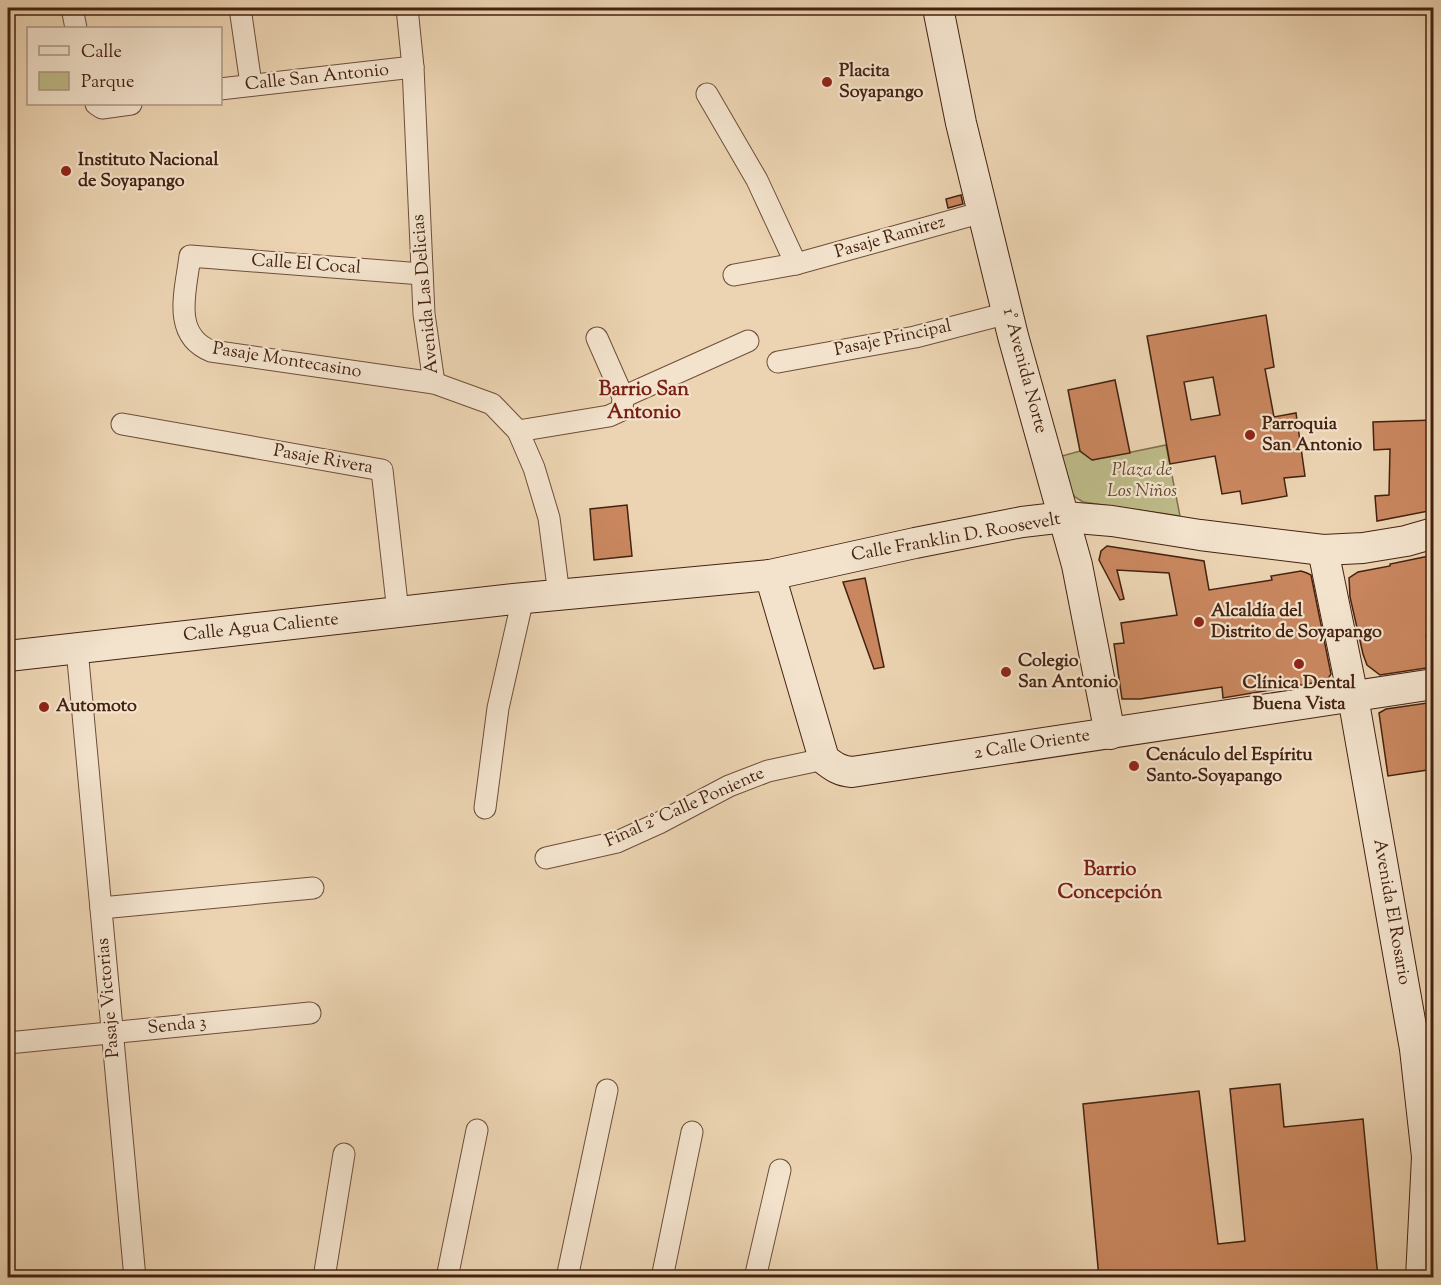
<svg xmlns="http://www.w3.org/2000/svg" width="1441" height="1285" font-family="'Sorts Mill Goudy',serif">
<rect width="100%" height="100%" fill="#ecd4b2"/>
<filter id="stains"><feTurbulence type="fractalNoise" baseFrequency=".00333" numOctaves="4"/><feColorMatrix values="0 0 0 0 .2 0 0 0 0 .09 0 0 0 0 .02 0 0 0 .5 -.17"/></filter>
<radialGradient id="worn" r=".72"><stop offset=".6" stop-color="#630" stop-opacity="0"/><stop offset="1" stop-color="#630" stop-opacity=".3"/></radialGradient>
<polygon fill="#bdbb88" stroke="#806e4c" stroke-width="1.5" points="1166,445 1180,516 1083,502 1075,497 1072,493 1062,456 1080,451 1093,460"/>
<g fill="#ca875f" stroke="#421" stroke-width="1.5" fill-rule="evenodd">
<polygon points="961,195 963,204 948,208 946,199"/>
<path d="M1266,315L1274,367L1265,369L1274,417L1296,413L1305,476L1284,478L1287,496L1242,504L1240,491L1222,494L1215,456L1170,464L1147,336ZM1213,377L1220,415L1191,420L1184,382Z"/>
<polygon points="1115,380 1130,453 1092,460 1080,451 1068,390"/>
<polygon points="1434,420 1434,510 1377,521 1375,496 1389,495 1390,449 1374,450 1373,422"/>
<polygon points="627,505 632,556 594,560 590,509"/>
<polygon points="1107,546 1204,561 1209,590 1272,580 1271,576 1301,571 1307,573 1311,575 1331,674 1329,677 1325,681 1223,698 1222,687 1140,699 1122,699 1114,644 1124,643 1121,623 1177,615 1169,573 1117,570 1124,599 1120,600 1099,560 1101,551"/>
<polygon points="1434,555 1434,634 1426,635 1433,667 1380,675 1367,665 1363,654 1350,597 1349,578 1358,572 1390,566 1390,564"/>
<polygon points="865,578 884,667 874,669 843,582"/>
<polygon points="1434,702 1434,769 1388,776 1379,713 1386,709"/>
<polygon points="1280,1084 1284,1127 1363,1119 1378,1278 1099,1278 1083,1104 1199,1091 1218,1244 1245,1241 1230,1089"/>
</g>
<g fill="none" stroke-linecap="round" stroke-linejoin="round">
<defs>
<g id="street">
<polyline points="72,8 76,28"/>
<polyline points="240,8 251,84"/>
<polyline points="407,8 413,67 424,314 434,383"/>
<polyline points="220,89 413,67"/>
<polyline points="707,94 757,180 796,264"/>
<polyline points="96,104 102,108 131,104"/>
<path d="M422,274L190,256C186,290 171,335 211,351L434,383L492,404L518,431L534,468L549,518L559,595"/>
<polyline points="734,275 796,264 983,212"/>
<polyline points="778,362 915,337 1008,313"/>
<polyline points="623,397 748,341"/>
<polyline points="122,424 382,470 398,612"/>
<polyline points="518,431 609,416 622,410 623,397 597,338"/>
<polyline points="77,649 135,1278"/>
<polyline points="485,808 498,708 523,598"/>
<polyline points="546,858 617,842 659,823 729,786 768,771 824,759"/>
<polyline points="101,908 313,888"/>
<polyline points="8,1043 310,1013"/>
<polyline points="324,1278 344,1154"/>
<polyline points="447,1278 477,1130"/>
<polyline points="567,1278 607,1090"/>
<polyline points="662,1278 692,1132"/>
<polyline points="755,1278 780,1170"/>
</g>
<g id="secondary">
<polyline points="938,8 961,123 1013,336 1077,565 1110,734"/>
<polyline points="1323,550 1353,697 1415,1049 1427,1157 1421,1278"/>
<path d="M770,575L824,759C834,767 840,771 852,772L1434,684"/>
<polyline points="8,656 514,599 770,575 915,543 1022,522 1065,517 1112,521 1200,535 1323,550 1363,548 1406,541 1434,533"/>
</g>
</defs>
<use href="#street" stroke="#6e4e39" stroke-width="23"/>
<use href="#secondary" stroke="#421" stroke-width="32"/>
<use href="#street" stroke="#f3e3cd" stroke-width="21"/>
<use href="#secondary" stroke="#f3e3cd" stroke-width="30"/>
</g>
<g fill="#8f2418" stroke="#f3e3cd" stroke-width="2">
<circle cx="827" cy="82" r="6"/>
<circle cx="66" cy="171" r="6"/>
<circle cx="1250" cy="435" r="6"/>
<circle cx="1199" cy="622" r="6"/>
<circle cx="1299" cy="664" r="6"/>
<circle cx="1006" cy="672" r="6"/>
<circle cx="44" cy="707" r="6"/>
<circle cx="1134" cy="766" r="6"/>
</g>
<g text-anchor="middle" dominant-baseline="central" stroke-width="4.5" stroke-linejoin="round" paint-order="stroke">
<g font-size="18" font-weight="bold" fill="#421" stroke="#f3e3cd" text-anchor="start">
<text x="839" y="72">Placita<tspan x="839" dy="21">Soyapango</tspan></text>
<text x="78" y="161">Instituto Nacional<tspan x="78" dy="21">de Soyapango</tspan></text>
<text x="1262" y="425">Parroquia<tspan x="1262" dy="21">San Antonio</tspan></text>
<text x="1211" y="612">Alcaldía del<tspan x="1211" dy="21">Distrito de Soyapango</tspan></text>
<text x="1018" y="662">Colegio<tspan x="1018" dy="21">San Antonio</tspan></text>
<text x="1299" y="684" text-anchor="middle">Clínica Dental<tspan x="1299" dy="21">Buena Vista</tspan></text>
<text x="56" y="707">Automoto</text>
<text x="1146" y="756">Cenáculo del Espíritu<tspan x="1146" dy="21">Santo-Soyapango</tspan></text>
</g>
<g font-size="18" fill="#421" stroke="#f3e3cd">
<text transform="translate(317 78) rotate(-6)">Calle San Antonio</text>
<text transform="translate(890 238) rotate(-16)">Pasaje Ramirez</text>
<text transform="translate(306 265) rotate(4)">Calle El Cocal</text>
<text transform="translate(426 294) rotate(-95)">Avenida Las Delicias</text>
<text transform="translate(893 339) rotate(-12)">Pasaje Principal</text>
<text transform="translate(287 361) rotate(9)">Pasaje Montecasino</text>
<text transform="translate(1024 371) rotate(75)">1° Avenida Norte</text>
<text transform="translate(323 460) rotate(10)">Pasaje Rivera</text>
<text transform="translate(956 538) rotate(-10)">Calle Franklin D. Roosevelt</text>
<text transform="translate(261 628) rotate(-6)">Calle Agua Caliente</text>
<text transform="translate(1032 745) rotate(-9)">2 Calle Oriente</text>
<text transform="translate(685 808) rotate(-24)">Final 2° Calle Poniente</text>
<text transform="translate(1391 912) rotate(80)">Avenida El Rosario</text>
<text transform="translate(109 998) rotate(-95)">Pasaje Victorias</text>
<text transform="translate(177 1026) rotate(-6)">Senda 3</text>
</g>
<g font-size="18" font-style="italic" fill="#62482f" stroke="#f3e3cd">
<text x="1142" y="471">Plaza de<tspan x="1142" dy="21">Los Niños</tspan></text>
</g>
<g font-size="20" font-weight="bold" fill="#7a1f14" stroke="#f3e3cd">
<text x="644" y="390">Barrio San<tspan x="644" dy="23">Antonio</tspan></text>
<text x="1110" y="870">Barrio<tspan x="1110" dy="23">Concepción</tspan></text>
</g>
</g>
<rect width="1441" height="1285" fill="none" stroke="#ecd4b2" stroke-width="30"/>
<rect x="9" y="9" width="1423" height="1267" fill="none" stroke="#421" stroke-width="3"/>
<rect x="15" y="15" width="1411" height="1255" fill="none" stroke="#421" stroke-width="1.5"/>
<rect x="27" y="27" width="195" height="78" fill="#f3e3cd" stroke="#ad9682" stroke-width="1.5"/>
<rect x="39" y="46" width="30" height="9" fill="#f3e3cd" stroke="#ad9682" stroke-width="1.5"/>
<text x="81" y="57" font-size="18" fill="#442211">Calle</text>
<rect x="39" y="72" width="30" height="18" fill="#bdbb88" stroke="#ad9682" stroke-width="1.5"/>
<text x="81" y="87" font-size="18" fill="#442211">Parque</text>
<rect width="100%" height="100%" filter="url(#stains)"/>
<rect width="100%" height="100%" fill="url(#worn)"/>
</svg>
